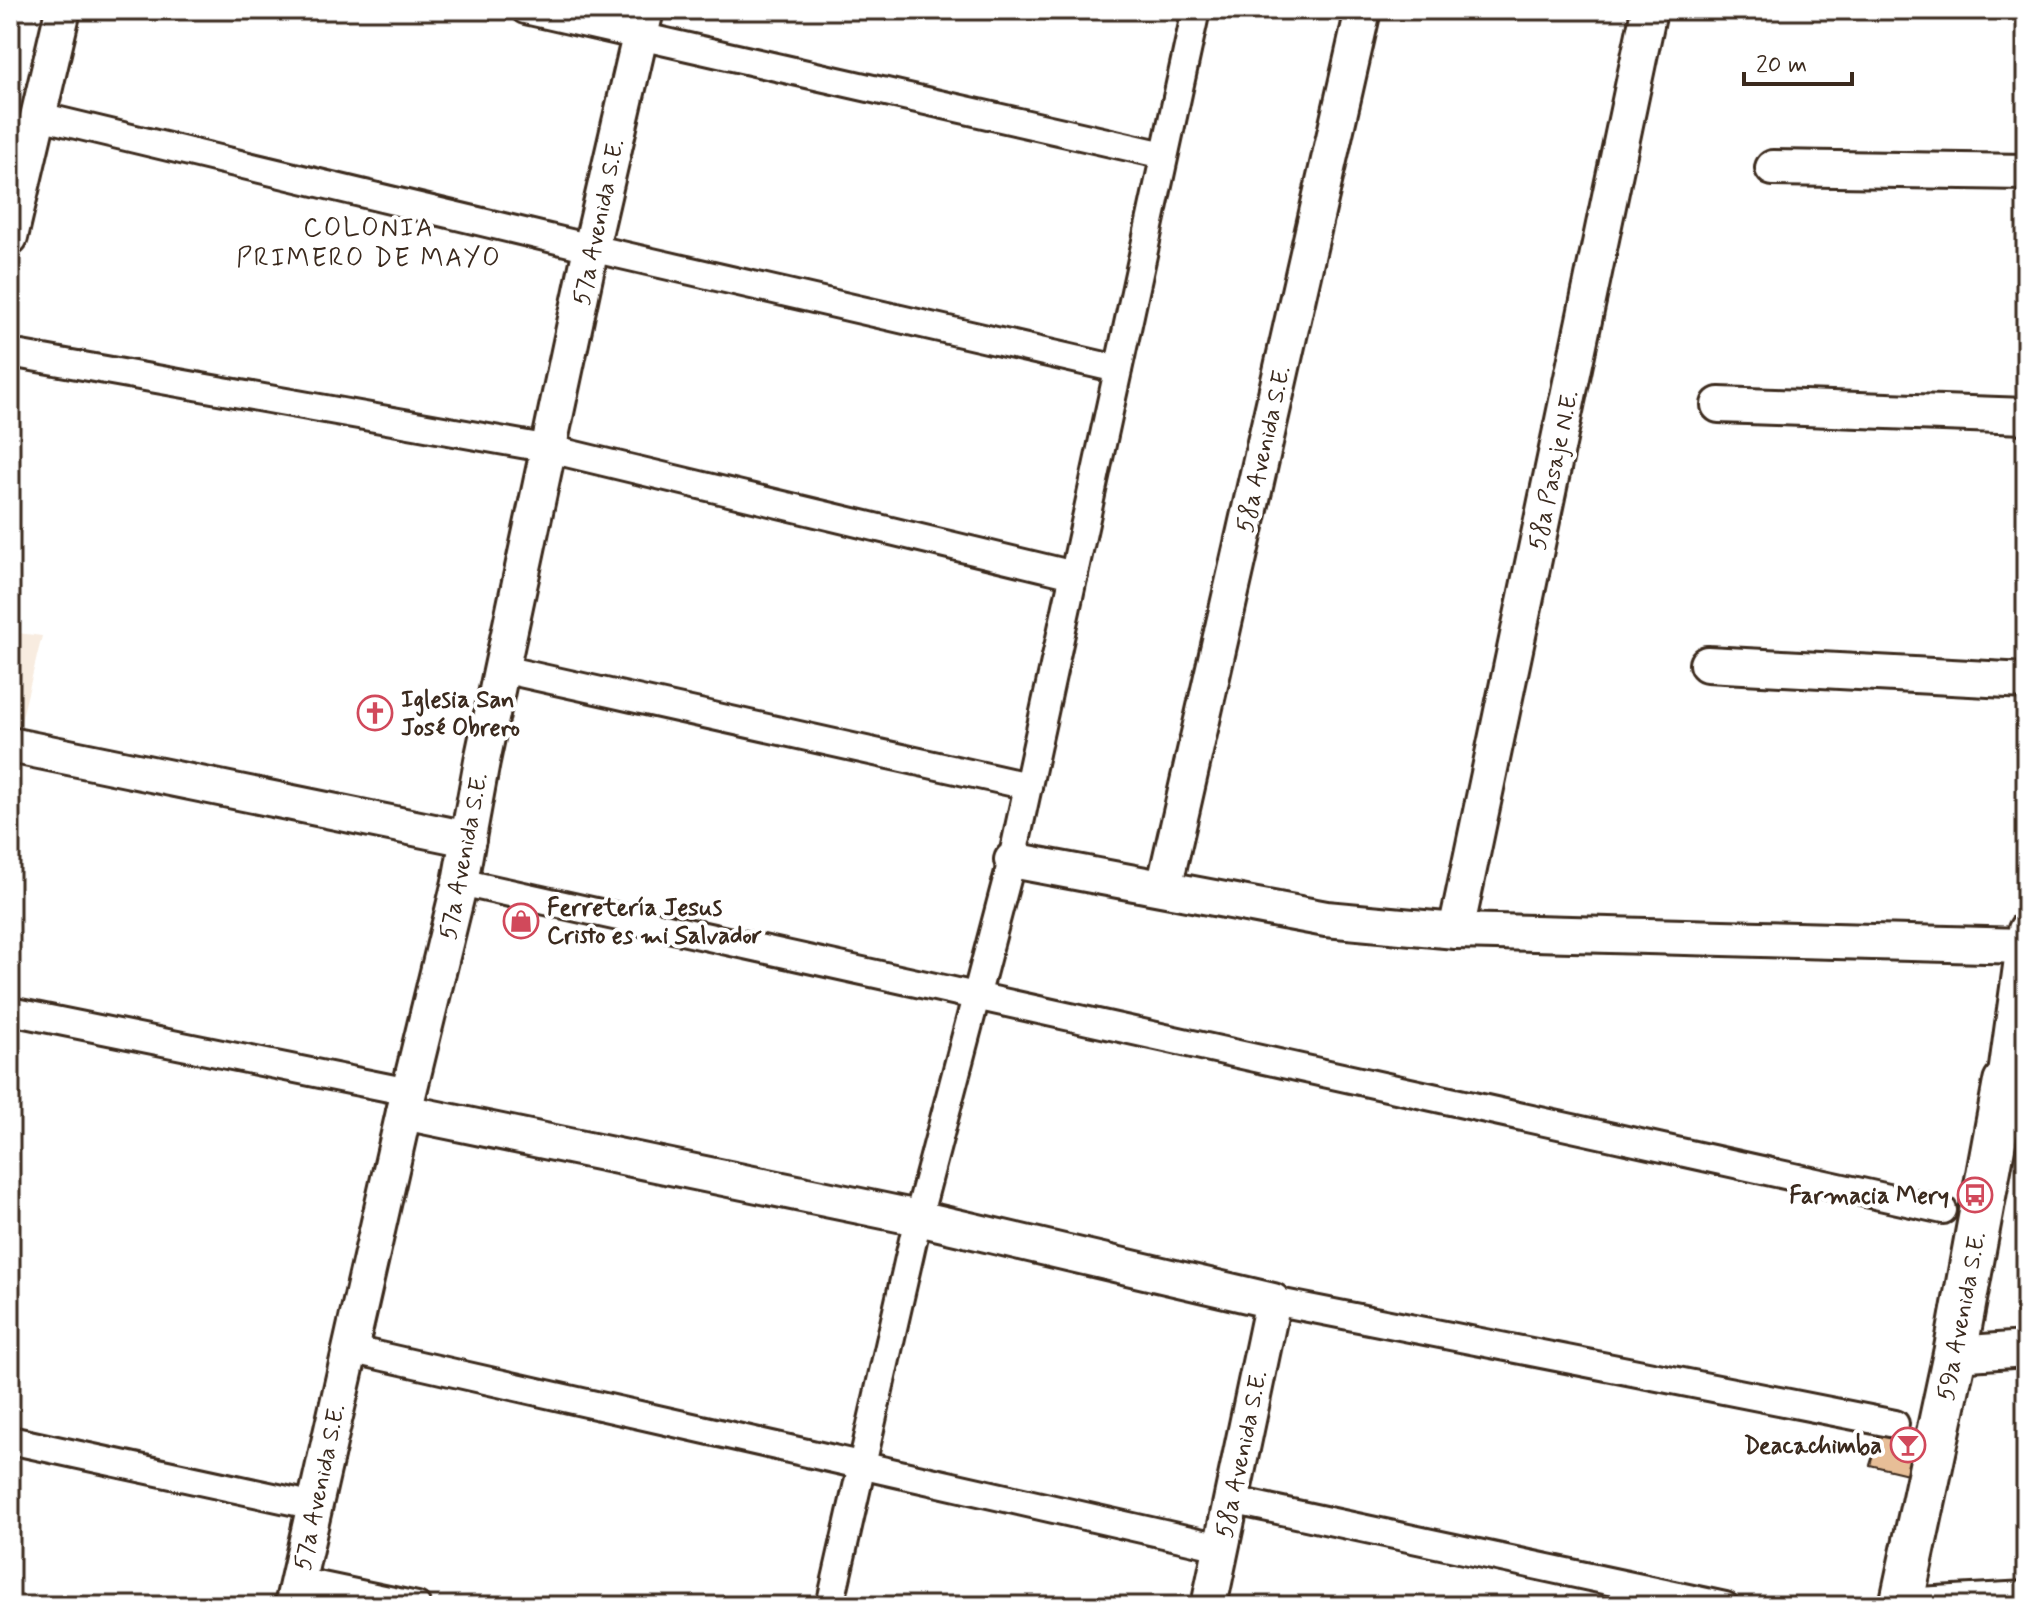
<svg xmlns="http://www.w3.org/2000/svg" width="2036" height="1616" viewBox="0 0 2036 1616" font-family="Mynerve,sans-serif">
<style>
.built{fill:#f8ece0}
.building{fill:#e7be97;stroke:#3b2a1e;stroke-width:2}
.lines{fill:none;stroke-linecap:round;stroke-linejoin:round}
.pedestrian-casing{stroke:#3b2a1e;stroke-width:32}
.minor-casing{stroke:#3b2a1e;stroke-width:40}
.tertiary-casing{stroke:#3b2a1e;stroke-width:48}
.pedestrian{stroke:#fff;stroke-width:26}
.minor{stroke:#fff;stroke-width:34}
.tertiary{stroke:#fff;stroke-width:42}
.labels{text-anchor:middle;stroke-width:8;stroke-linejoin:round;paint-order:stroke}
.street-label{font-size:24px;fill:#3b2a1e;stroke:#fff}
.poi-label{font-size:24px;font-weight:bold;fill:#3b2a1e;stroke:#fff;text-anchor:start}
.neighbourhood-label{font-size:26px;letter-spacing:2px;fill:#3b2a1e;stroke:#fff}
</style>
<rect width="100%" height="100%" fill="#fff"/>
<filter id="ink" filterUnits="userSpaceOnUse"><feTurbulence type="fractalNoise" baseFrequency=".0125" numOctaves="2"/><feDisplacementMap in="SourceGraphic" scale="16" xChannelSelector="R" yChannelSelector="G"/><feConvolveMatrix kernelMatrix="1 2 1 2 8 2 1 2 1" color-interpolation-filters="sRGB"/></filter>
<g filter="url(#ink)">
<polygon class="built" points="10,632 42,636 12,758 10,758"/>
<polygon class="building" points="1881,1430 1922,1439 1912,1475 1870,1465"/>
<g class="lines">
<g class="pedestrian-casing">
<g id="pedestrian">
<polyline points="525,10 1164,155"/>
<polyline points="39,116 591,248 1118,369"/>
<polyline points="10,353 550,449 1074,575"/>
<polyline points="502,669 1028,786"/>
<polyline points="460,882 1943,1210"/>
<polyline points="10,1011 409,1092"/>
<polyline points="1273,1301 1895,1424"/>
<polyline points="349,1349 1221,1547"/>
<polyline points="10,1440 315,1506"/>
<polyline points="1231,1500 1725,1606"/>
<polyline points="298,1581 417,1606"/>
<polyline points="830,1606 918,1218 1012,860 1196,10"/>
</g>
</g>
<g class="minor-casing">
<g id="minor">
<polyline points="1773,168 2026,172"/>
<polyline points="10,237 63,10"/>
<polyline points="1719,405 2026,416"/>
<polyline points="1707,664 2026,681"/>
<polyline points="10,745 468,839"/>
<polyline points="1012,860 1326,919 1456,931 2024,946"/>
<polyline points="1164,888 1363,10"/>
<polyline points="1456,931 1649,10"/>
<polyline points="2005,1082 2026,930"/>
<polyline points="404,1112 918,1218 1273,1301 1209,1606"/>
<polyline points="1955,1354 2026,1349"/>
<polyline points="292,1606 404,1112 460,882 482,761 591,248 646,10"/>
<polyline points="1901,1606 2026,1599"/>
</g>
</g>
<g class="tertiary-casing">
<polyline id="tertiary" points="1901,1606 1955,1354 2005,1082 2026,1080"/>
</g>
<use href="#pedestrian" class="pedestrian"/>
<use href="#minor" class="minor"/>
<use href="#tertiary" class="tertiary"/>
</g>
</g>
<defs>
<g id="church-ring" transform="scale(1.8)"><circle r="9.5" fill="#fff" stroke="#d1495b" stroke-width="1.5"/><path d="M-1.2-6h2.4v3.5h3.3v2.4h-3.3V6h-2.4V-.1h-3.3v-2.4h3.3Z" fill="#d1495b"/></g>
<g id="shop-ring" transform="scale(1.8)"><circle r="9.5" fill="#fff" stroke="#d1495b" stroke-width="1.5"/><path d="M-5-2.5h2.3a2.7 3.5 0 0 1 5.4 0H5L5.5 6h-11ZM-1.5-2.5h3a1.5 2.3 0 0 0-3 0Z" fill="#d1495b"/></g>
<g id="bus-ring" transform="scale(1.8)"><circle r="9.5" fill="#fff" stroke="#d1495b" stroke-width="1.5"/><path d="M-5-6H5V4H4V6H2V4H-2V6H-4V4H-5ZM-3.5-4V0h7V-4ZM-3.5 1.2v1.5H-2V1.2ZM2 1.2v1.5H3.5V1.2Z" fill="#d1495b"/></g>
<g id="bar-ring" transform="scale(1.8)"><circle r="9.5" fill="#fff" stroke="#d1495b" stroke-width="1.5"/><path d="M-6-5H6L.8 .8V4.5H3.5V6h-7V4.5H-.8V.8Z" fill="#d1495b"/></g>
</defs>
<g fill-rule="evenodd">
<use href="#church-ring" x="375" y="713"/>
<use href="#shop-ring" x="521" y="921"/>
<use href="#bus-ring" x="1975" y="1195"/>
<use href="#bar-ring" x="1908" y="1445"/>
</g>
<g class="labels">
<g class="street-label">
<text transform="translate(598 222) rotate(-78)" y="8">57a Avenida S.E.</text>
<text transform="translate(1263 449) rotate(-77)" y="8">58a Avenida S.E.</text>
<text transform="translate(1553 470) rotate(-78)" y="8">58a Pasaje N.E.</text>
<text transform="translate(463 856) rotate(-79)" y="8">57a Avenida S.E.</text>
<text transform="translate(1961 1316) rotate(-79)" y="8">59a Avenida S.E.</text>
<text transform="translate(1241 1454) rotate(-78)" y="8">58a Avenida S.E.</text>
<text transform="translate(319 1487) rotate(-78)" y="8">57a Avenida S.E.</text>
</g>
<g class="poi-label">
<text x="401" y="707">Iglesia San<tspan x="401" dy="28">José Obrero</tspan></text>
<text x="547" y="915">Ferretería Jesus<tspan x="547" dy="28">Cristo es mi Salvador</tspan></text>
<text x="1949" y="1203" text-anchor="end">Farmacia Mery</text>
<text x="1882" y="1453" text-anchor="end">Deacachimba</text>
</g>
<g class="neighbourhood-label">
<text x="369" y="236">COLONIA<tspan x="369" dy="30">PRIMERO DE MAYO</tspan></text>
</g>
</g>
<rect width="2036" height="1616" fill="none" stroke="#fff" stroke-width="40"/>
<rect x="20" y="20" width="1996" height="1576" fill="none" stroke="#3b2a1e" stroke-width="3" filter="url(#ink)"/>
<path d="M1744 72v12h108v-12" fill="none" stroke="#3b2a1e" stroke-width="4"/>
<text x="1756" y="72" font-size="24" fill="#3b2a1e" stroke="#ffffff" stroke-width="6" paint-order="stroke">20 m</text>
</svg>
